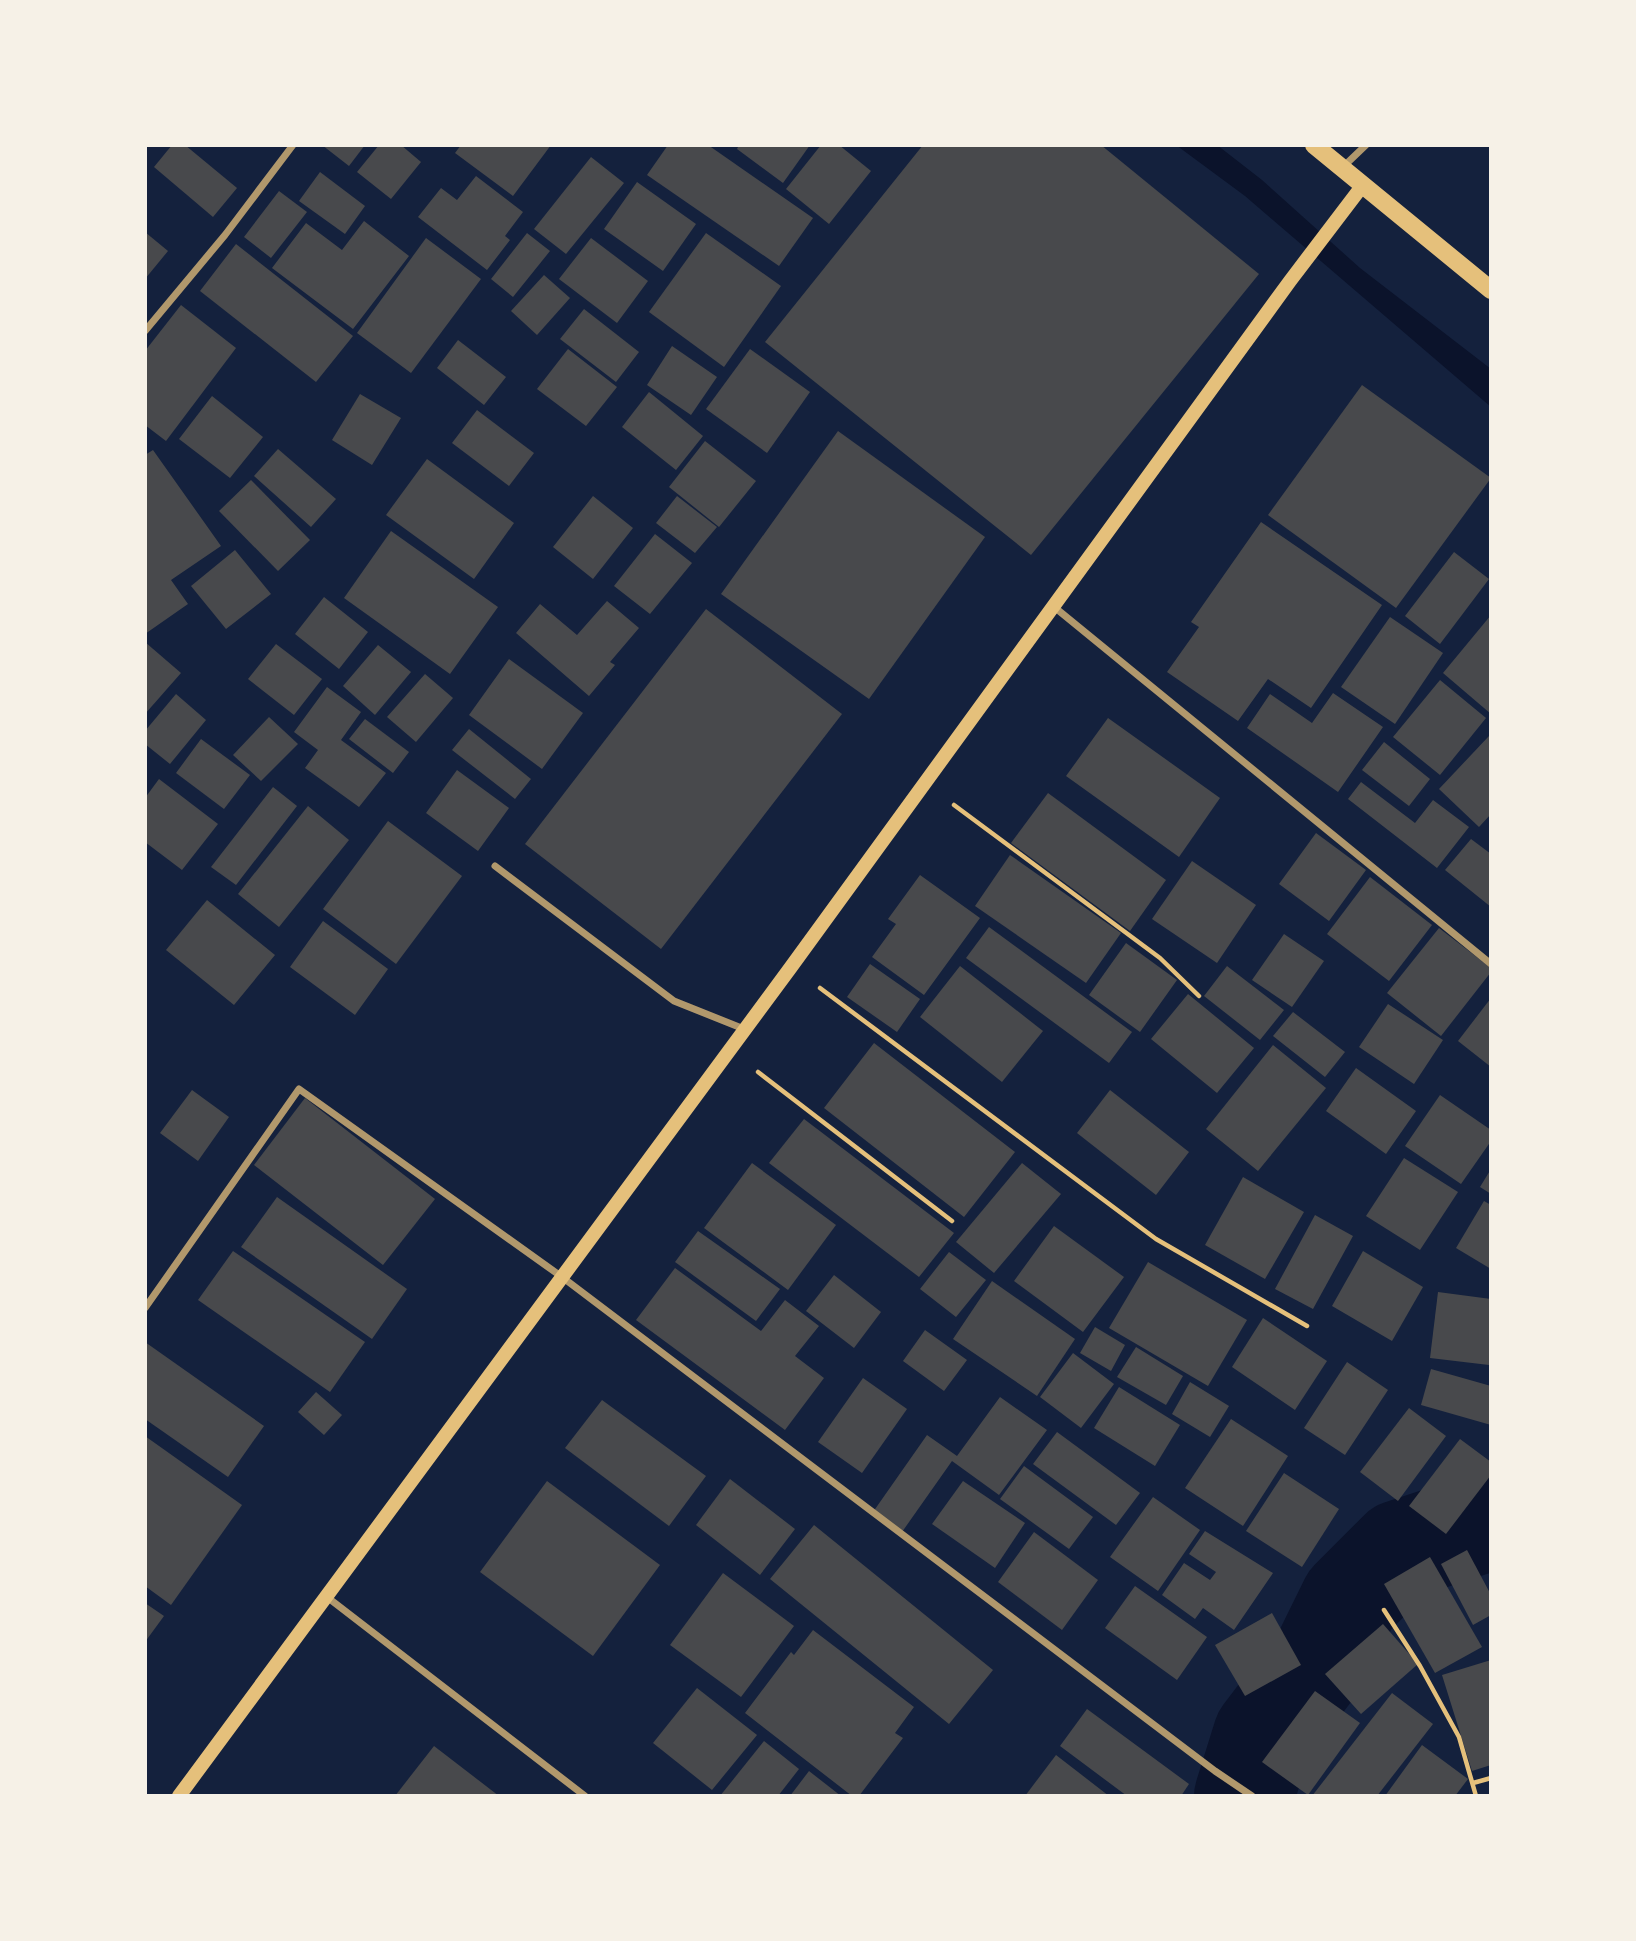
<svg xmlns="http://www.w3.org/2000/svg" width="1636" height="1941" viewBox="0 0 1636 1941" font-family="'Nunito Sans',sans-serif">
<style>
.water{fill:#0b132b}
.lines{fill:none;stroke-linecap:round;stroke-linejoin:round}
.river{stroke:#0b132b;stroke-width:100}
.building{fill:#48494c}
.path{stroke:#e5c07b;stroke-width:4.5}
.minor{stroke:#b1986c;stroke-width:7}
.secondary{stroke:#e5c07b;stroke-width:14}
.primary{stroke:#e5c07b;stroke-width:18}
</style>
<rect width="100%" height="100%" fill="#14213d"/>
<polygon class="water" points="1176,145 1217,145 1262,180 1360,268 1491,369 1491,407 1245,196"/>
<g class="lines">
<polyline class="river" points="1244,1796 1263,1735 1321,1659 1350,1600 1400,1550 1491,1520"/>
</g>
<g class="building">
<polygon points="172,145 185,145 237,188 213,217 154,167"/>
<polygon points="322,145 365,145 349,166"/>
<polygon points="379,145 401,145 421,162 391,199 357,172"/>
<polygon points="461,145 551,145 513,196 455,153"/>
<polygon points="668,145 708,145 813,218 779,266 647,175"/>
<polygon points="739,145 810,145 783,183 737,149"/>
<polygon points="821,145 839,145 871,171 829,224 786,189"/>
<polygon points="923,145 1101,145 1259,274 1031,555 765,342"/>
<polygon points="591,157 624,183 566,254 534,229"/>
<polygon points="320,172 365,206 345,234 299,201"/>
<polygon points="476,176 523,212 505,236 510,240 487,270 418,217 441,188 457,200"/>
<polygon points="637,182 696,224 663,271 604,229"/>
<polygon points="279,191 307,212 271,258 244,237"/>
<polygon points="364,221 409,256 353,329 272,268 306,223 342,250"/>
<polygon points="145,232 168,251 145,279"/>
<polygon points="527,233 550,251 513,297 491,279"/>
<polygon points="706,233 781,286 724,367 649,312"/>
<polygon points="426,238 481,279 411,373 357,333"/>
<polygon points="591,238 648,281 617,323 559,279"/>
<polygon points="236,244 353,336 316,382 200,291"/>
<polygon points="544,275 570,298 537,335 511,311"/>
<polygon points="181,305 236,348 166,441 145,425 145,351"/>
<polygon points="584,309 639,352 616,382 560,339"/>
<polygon points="458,340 506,377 484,405 437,368"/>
<polygon points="672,346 717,377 691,415 647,385"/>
<polygon points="568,349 617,387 586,426 537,389"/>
<polygon points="750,349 810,392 767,453 706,409"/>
<polygon points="1362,385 1491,478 1396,608 1268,515"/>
<polygon points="649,392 703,436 676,470 622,427"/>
<polygon points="360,394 401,418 372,465 332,440"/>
<polygon points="212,396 263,437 230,478 179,439"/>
<polygon points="477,410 534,453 509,486 452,443"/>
<polygon points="838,431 985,537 869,699 721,594"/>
<polygon points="705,441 756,481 719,527 669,487"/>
<polygon points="278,449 336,499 311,527 254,476"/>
<polygon points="153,450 221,546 171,580 188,604 145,634 145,455"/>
<polygon points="427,459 514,523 474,579 386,515"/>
<polygon points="251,480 310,540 278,571 219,511"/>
<polygon points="593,496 633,528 593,579 553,547"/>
<polygon points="677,496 717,527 695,553 656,523"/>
<polygon points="1261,522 1382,605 1311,708 1268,679 1238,721 1167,672 1199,627 1191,622"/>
<polygon points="391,531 498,607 450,674 344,598"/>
<polygon points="655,534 692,563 650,614 614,586"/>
<polygon points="235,550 271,594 226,629 191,586"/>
<polygon points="1454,552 1489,579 1440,644 1405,616"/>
<polygon points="324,597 368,632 339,669 295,634"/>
<polygon points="607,601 639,628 610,662 615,665 589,696 516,633 540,604 577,635"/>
<polygon points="706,609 842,714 661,949 525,844"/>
<polygon points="1491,615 1491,714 1443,673"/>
<polygon points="1390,617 1443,653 1395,724 1341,687"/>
<polygon points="145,642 181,673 145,714"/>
<polygon points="276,644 322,679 294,715 248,679"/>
<polygon points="378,645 411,672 375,715 343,686"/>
<polygon points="509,659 583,713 542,769 469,715"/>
<polygon points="425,674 453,698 416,742 387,717"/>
<polygon points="1440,680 1486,718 1440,775 1393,737"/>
<polygon points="327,687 361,712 341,740 386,773 359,807 305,768 318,750 294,732"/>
<polygon points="1333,693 1383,727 1338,792 1247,728 1270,694 1312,723"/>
<polygon points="176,694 206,720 170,764 145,744 145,731"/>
<polygon points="269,717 298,744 261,781 233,755"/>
<polygon points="1108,718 1220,798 1179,857 1066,776"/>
<polygon points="365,719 409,752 393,773 349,739"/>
<polygon points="469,729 531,779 515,799 452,750"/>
<polygon points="1489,736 1491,814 1479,827 1439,789"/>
<polygon points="201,739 250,775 224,809 176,773"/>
<polygon points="1384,742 1430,779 1409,806 1362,770"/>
<polygon points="457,770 509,808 478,851 426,813"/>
<polygon points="159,779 218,824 182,870 145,842 145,798"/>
<polygon points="1361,782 1415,823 1433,800 1469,827 1437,868 1348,799"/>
<polygon points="273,787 297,806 236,885 211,867"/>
<polygon points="1048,793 1166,880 1130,931 1011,843"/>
<polygon points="308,806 349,840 279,927 238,894"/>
<polygon points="388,821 462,876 396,964 323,909"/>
<polygon points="1316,833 1366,870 1329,921 1279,884"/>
<polygon points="1471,839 1491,854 1491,907 1445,870"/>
<polygon points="1010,855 1121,933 1086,983 975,906"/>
<polygon points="1192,861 1256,905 1217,963 1152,919"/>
<polygon points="920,875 980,918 924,995 872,957 896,924 888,919"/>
<polygon points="1370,877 1432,925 1389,981 1327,934"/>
<polygon points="207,900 275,955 234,1005 166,950"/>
<polygon points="323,921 388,969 355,1015 290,967"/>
<polygon points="989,927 1132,1032 1109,1063 966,958"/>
<polygon points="1439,928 1491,968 1491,972 1441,1036 1387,993"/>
<polygon points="1284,934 1324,961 1292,1007 1252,980"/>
<polygon points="1126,943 1177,980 1140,1032 1089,995"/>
<polygon points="870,964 920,999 897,1032 847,997"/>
<polygon points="960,966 1043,1031 1002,1082 920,1017"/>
<polygon points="1227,966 1284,1010 1260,1040 1204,996"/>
<polygon points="1188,994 1254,1048 1217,1093 1151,1039"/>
<polygon points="1491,998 1491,1067 1458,1041"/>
<polygon points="1388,1004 1443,1040 1414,1084 1359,1047"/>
<polygon points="1293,1012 1345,1052 1325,1077 1273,1036"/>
<polygon points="874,1043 1015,1152 964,1217 824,1108"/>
<polygon points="1273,1045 1326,1088 1258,1171 1206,1129"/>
<polygon points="1356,1068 1416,1111 1386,1154 1326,1111"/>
<polygon points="192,1090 229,1117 198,1161 160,1133"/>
<polygon points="1110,1090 1189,1152 1156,1195 1077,1133"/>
<polygon points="1440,1095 1491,1130 1491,1141 1461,1184 1405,1146"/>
<polygon points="305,1098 435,1199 383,1265 254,1165"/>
<polygon points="804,1119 954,1233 919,1277 769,1163"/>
<polygon points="1404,1158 1458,1192 1420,1250 1366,1216"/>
<polygon points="752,1163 836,1225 788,1290 704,1228"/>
<polygon points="1022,1163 1061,1194 994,1273 956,1242"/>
<polygon points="1491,1169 1491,1194 1480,1187"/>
<polygon points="1243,1177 1304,1212 1265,1279 1205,1245"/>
<polygon points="277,1197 407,1289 372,1339 241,1247"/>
<polygon points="1484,1201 1491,1205 1491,1269 1456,1248"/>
<polygon points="1315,1215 1353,1236 1313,1309 1275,1289"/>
<polygon points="1054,1226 1124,1277 1083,1332 1014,1281"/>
<polygon points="698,1231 780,1289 756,1321 675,1262"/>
<polygon points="233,1251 365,1342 330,1392 198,1300"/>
<polygon points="1363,1251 1423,1287 1392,1341 1332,1306"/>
<polygon points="949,1252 986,1280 956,1317 920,1289"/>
<polygon points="1148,1262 1247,1320 1208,1386 1109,1328"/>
<polygon points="675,1268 761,1331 785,1300 819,1326 795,1356 824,1378 785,1430 636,1320"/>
<polygon points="834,1275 881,1312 854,1348 806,1311"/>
<polygon points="992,1281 1075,1339 1037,1396 953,1339"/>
<polygon points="1438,1292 1491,1299 1489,1365 1430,1358"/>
<polygon points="1263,1318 1327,1361 1295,1410 1232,1367"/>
<polygon points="1095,1327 1125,1345 1111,1371 1080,1353"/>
<polygon points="925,1330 967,1360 944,1391 903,1361"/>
<polygon points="145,1342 264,1426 228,1477 145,1419"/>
<polygon points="1136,1347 1183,1376 1166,1405 1117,1377"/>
<polygon points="1073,1353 1114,1384 1081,1428 1040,1397"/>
<polygon points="1347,1362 1388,1390 1345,1455 1304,1428"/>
<polygon points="1431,1369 1491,1386 1491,1425 1421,1405"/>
<polygon points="863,1378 907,1409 862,1473 818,1442"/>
<polygon points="1190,1382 1229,1406 1210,1437 1172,1414"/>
<polygon points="1119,1387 1180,1425 1155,1466 1094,1428"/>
<polygon points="316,1392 342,1415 324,1435 298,1412"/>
<polygon points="1000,1397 1047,1430 999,1495 952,1461 902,1532 873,1512 927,1435 957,1456"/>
<polygon points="602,1400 706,1476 669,1526 565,1448"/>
<polygon points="1409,1408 1446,1436 1398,1501 1360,1472"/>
<polygon points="1231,1419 1288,1456 1243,1526 1185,1488"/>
<polygon points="1057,1432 1140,1493 1116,1525 1033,1464"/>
<polygon points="145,1436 242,1505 171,1605 145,1586"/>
<polygon points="1460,1439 1491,1462 1491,1475 1446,1534 1409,1506"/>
<polygon points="1024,1466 1093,1517 1069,1549 1000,1499"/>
<polygon points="1284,1473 1339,1509 1302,1567 1246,1531"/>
<polygon points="730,1479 795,1529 760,1575 696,1525"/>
<polygon points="547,1481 660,1565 593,1656 480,1572"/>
<polygon points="963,1481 1025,1523 995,1568 932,1524"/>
<polygon points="1153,1497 1200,1530 1158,1591 1110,1557"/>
<polygon points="814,1525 993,1670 949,1724 770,1579"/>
<polygon points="1205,1531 1273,1573 1234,1630 1203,1608 1195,1619 1162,1595 1184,1563 1210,1580 1216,1572 1189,1554"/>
<polygon points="1034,1532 1098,1580 1062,1630 998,1582"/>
<polygon points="1467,1550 1491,1595 1491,1615 1473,1625 1441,1564"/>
<polygon points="1430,1557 1482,1647 1435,1673 1384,1584"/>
<polygon points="723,1573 794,1626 741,1697 670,1645"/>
<polygon points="1135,1586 1207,1637 1177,1680 1105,1628"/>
<polygon points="145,1603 164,1616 145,1642"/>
<polygon points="1272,1613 1301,1665 1245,1696 1215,1645"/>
<polygon points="1383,1624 1418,1664 1361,1714 1325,1674"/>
<polygon points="813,1630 914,1707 895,1733 903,1738 859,1796 852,1796 745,1713 791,1652 794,1655"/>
<polygon points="1491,1660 1491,1765 1472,1771 1442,1675"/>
<polygon points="697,1688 757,1735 712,1790 653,1743"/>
<polygon points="1315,1691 1360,1723 1308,1795 1262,1762"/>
<polygon points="1392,1693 1433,1724 1377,1796 1312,1796"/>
<polygon points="1087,1709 1189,1784 1181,1796 1127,1796 1060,1746"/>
<polygon points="764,1741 799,1769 778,1796 720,1796"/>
<polygon points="1422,1745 1468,1779 1455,1796 1385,1796"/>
<polygon points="434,1746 499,1796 395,1796"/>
<polygon points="1056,1755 1109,1796 1025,1796"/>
<polygon points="809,1771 841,1796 790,1796"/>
</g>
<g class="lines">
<g class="path">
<polyline points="954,805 1160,958 1199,996"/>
<polyline points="820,988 1156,1239 1307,1326"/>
<polyline points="758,1072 952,1221"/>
<polyline points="1384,1610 1420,1666 1459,1737 1476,1796"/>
<polyline points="1473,1783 1491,1778"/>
</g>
<g class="minor">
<polyline points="1344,166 1366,145"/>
<polyline points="145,331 225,235 293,145"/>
<polyline points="1053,606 1491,964"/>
<polyline points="495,866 674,1001 744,1029"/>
<polyline points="145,1308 299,1089 562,1277 1215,1771 1252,1796"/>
<polyline points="327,1597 585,1796"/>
</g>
<polyline class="secondary" points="179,1796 791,967 1290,281 1363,185"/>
<polyline class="primary" points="1314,145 1491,290"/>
</g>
<rect width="1636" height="1941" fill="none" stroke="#f6f1e7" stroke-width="294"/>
</svg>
